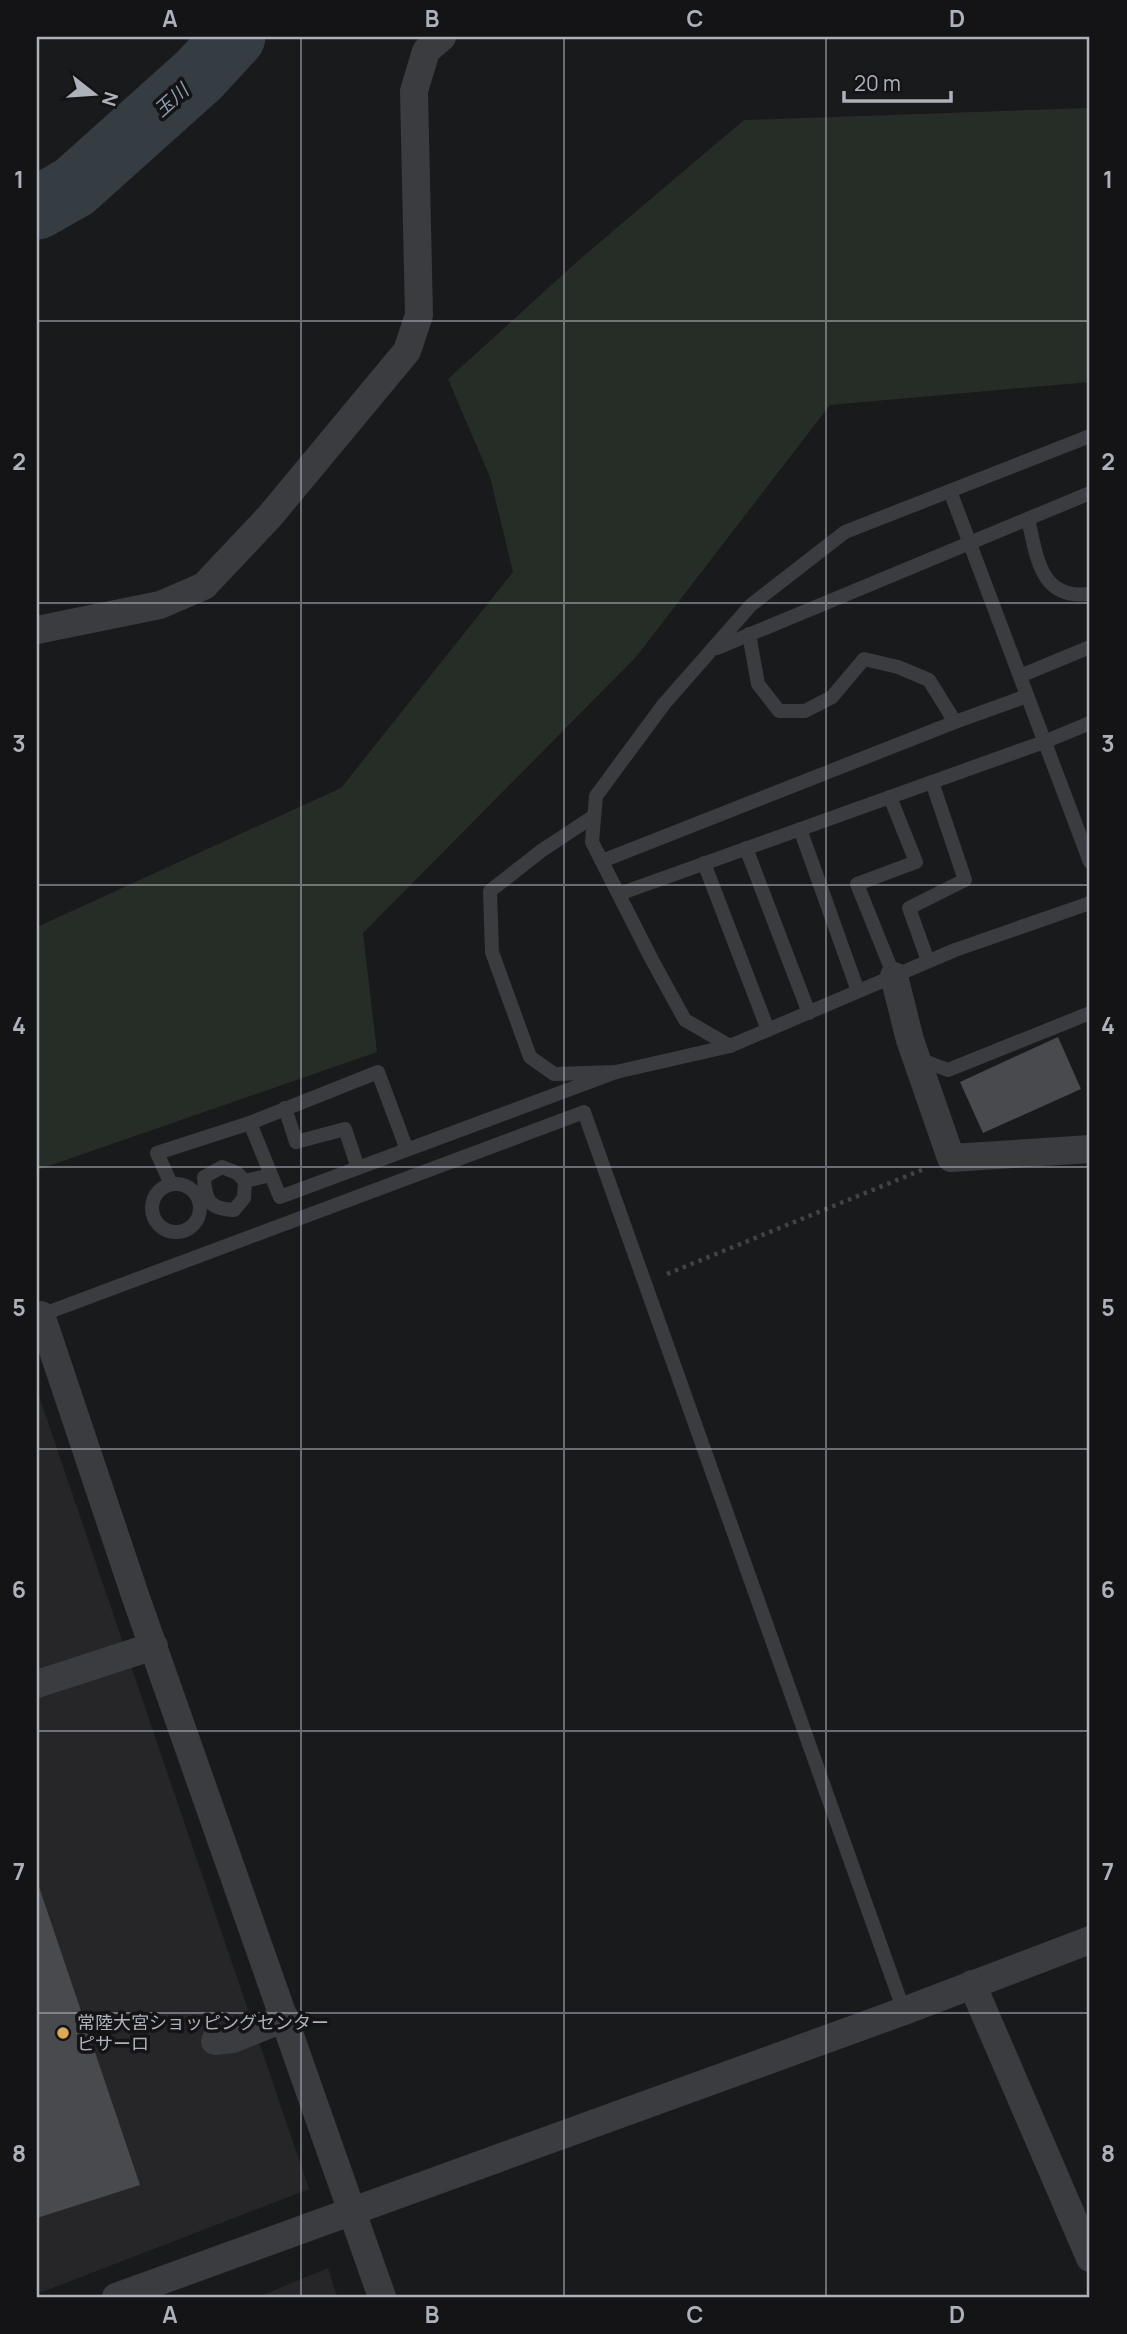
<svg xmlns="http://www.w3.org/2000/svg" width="1127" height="2334" viewBox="0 0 1127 2334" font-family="Manrope,'Noto Sans JP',sans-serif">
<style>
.built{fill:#262628}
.green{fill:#262d27}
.water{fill:#353d43}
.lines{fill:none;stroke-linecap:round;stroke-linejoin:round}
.river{stroke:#353d43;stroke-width:63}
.building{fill:#494a4d}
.path{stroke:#414347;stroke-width:4.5;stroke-dasharray:3.5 5;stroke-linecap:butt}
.lane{stroke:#3b3c40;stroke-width:14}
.street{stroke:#3b3c40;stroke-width:28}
.grid{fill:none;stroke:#adb1b9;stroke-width:2;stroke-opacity:0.55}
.poi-dot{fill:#dfa94e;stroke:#141416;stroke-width:2.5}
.labels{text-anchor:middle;stroke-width:7;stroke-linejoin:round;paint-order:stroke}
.poi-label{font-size:18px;fill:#adb1b9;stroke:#141416;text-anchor:start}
.water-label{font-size:19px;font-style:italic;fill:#899fb0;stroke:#141416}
.neatline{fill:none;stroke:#adb1b9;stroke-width:2.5}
.grid-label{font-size:23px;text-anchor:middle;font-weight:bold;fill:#adb1b9}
</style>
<rect width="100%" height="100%" fill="#191a1b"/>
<g class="built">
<polygon points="37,1390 309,2189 37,2294"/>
<polygon points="328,2268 337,2297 258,2297"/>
</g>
<polygon class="green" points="1090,108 1090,382 830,405 636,657 363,933 377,1052 37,1170 37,927 341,788 513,572 490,477 448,379 580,259 744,120"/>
<polygon class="water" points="221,37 247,37 206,81 193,68"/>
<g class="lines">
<polyline class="river" points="37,208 74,187 199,75 234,37"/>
</g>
<g class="building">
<polygon points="1058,1037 1081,1089 983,1133 960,1082"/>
<polygon points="37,1881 140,2185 37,2218"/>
</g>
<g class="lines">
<polyline class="path" points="667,1274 924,1169"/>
<g class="lane">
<polyline points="1090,436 845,532 751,605 664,704 596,796 592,842 652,960 685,1020 730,1046 955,950 1090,903"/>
<polyline points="950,491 1090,862"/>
<path d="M1028,519C1037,556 1039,600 1090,594"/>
<polyline points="749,634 758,684 779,711 805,711 832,697 864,659 898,667 929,680 955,722"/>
<polyline points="717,648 1090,493"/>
<polyline points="1020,676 1090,647"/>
<polyline points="890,797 916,862 857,884 894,976"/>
<polyline points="594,816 541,851 490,891 492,952 530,1057 554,1074 616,1072 730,1046"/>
<polyline points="800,829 858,991"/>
<polyline points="746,848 809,1013"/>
<polyline points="602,861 955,722 1027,696"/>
<polyline points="704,863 768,1030"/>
<polyline points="619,894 1044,742 1090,723"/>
<polyline points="928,961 909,908 965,880 932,782"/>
<polyline points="916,1058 948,1070 1090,1013"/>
<polyline points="285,1108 296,1142 345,1129 358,1168"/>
<polyline points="407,1150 378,1072 250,1123 280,1197 616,1072"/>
<path d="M245,1181L237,1173L222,1167L204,1177C205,1201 210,1209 234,1210L244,1198L245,1181L271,1175"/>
<circle cx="176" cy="1208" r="24"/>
<polyline points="171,1184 157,1153 250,1123"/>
<polyline points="41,1315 584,1112 904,2011"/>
</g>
<g class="street">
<polyline points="37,630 160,605 204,586 270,516 407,351 419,315 414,91 426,51 442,37"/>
<polyline points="894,976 910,1040 951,1158 1090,1149"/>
<polyline points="41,1315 135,1595 382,2297"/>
<polyline points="37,1684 154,1646"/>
<polyline points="972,1984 1090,2258"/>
<polyline points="215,2041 233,2039 285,2018"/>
<polyline points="116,2297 904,2011 1090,1940"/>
</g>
</g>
<path class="grid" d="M301,37V2297M564,37V2297M826,37V2297M37,321H1090M37,603H1090M37,885H1090M37,1167H1090M37,1449H1090M37,1731H1090M37,2013H1090"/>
<circle class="poi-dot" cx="63" cy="2033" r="7"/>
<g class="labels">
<g class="poi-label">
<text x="77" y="2029">常陸大宮ショッピングセンター<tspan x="77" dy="21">ピサーロ</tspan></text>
</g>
<g class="water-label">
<text transform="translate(171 100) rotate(-42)" y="7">玉川</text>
</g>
</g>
<rect width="1127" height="2334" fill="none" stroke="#141416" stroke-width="77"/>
<g transform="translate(94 94) rotate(107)" stroke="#141416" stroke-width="5" paint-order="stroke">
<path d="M0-5L12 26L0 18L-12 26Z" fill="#adb1b9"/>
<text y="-10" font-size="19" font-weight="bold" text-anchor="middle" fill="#adb1b9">N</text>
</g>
<path d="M844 91v10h107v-10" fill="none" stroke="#adb1b9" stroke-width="3.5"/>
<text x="854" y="91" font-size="21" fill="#adb1b9" stroke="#141416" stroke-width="5" paint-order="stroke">20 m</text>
<rect x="38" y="38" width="1050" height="2258" class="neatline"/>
<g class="grid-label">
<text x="170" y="27">A</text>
<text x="432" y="27">B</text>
<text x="695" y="27">C</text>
<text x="957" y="27">D</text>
<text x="19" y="188">1</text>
<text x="1108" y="188">1</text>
<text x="19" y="470">2</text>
<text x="1108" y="470">2</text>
<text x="19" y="752">3</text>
<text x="1108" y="752">3</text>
<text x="19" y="1034">4</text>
<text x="1108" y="1034">4</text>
<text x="19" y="1316">5</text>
<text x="1108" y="1316">5</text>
<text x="19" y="1598">6</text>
<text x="1108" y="1598">6</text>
<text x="19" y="1880">7</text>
<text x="1108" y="1880">7</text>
<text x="19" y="2162">8</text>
<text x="1108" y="2162">8</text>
<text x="170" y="2323">A</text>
<text x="432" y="2323">B</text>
<text x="695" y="2323">C</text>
<text x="957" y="2323">D</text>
</g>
</svg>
